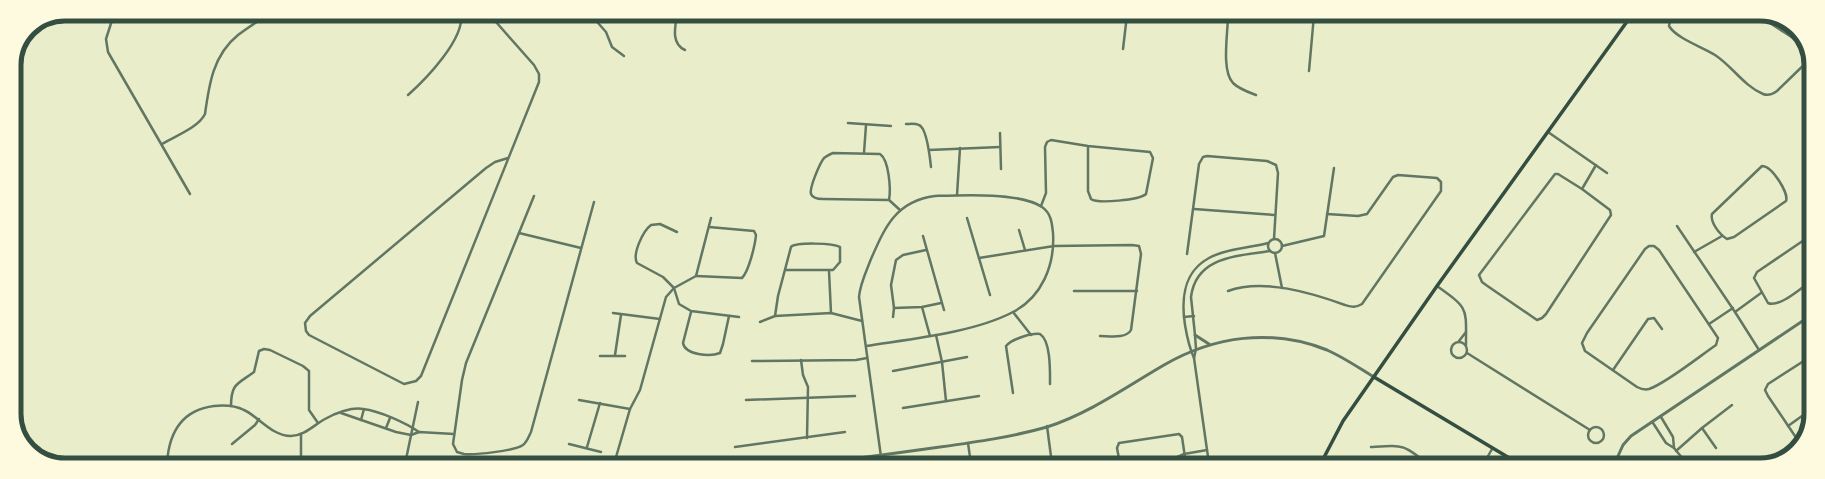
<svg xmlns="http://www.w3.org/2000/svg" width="1825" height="479" viewBox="0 0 1825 479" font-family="'Fira Sans',sans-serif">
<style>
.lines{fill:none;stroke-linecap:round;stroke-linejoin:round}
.minor{stroke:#617663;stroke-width:2.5}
.tertiary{stroke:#617663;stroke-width:3}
.secondary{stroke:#344e41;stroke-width:3.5}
.rim{fill:none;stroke:#344e41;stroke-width:5}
</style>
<rect width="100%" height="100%" fill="#e9edc9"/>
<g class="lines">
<g class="minor">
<polyline points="114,14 106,39 108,52 190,194"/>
<polyline points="489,14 534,65 539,74 539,82 421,376 416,381 404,384 309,335 306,331 305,323 310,316 486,168 495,162 508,158"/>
<polyline points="591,15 606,32 612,47 624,56"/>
<path d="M677,15C675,27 671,44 685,50"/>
<path d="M1228,15C1228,33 1221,70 1233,83C1239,89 1248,92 1256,95"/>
<path d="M1671,16L1669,26C1676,38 1702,47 1715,55C1732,66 1744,86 1763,94C1768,96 1773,94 1777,91L1810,59"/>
<polyline points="1759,16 1804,45"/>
<polyline points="1782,31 1787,24"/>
<polyline points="1123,49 1127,15"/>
<polyline points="1309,71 1314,15"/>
<path d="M408,95C425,80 465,39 461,14"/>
<polyline points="848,123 891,126"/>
<path d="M906,124C910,124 915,123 919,125C927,128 930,158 931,167"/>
<polyline points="1808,131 1811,129"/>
<polyline points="1548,132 1607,173"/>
<polyline points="1000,133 1001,169"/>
<path d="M162,144C175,136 198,128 205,114C209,85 213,55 238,35C247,28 258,21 269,14"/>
<polyline points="929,150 1000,147"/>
<polyline points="864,153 866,125"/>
<path d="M1762,166C1772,166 1789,193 1786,201L1734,237L1727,239C1719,234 1710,222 1712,214Z"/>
<polygon points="1555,174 1558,174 1582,189 1610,210 1611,215 1546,314 1542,318 1537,320 1486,285 1482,282 1479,275"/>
<polyline points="1582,189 1596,165"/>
<polyline points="957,195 960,148"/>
<path d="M534,196L466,363L462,380L453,444L457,452L464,454C475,455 514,451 523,445C527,442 529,436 531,432L594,202"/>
<path d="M889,200L823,199C819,199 813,199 811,194C809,188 820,163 824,158C827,156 830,154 833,153L880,154C889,160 891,189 889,200L900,210"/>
<path d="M1041,206L1046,193L1045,147L1047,142L1051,140L1088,146L1150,152L1153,158L1146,194C1139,200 1098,204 1091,199L1088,191V146"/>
<polyline points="1194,209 1274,215"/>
<polyline points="967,218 990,295"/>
<polyline points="1677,226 1735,312 1759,350"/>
<polyline points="1019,230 1025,250"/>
<path d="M677,232L660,224L651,225C643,231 632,254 637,263L663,277L674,288L679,304L691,311L739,317"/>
<polyline points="519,233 581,248"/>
<polyline points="923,236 944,310"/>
<circle cx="1275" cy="246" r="7"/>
<polyline points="1282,246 1324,236 1334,168"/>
<path d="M1649,246H1654L1659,250L1718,338L1716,345C1700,356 1665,384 1649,389C1645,390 1641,389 1637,387L1585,351L1582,343L1587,333L1645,249Z"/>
<polyline points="1694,252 1722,236"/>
<polyline points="1275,253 1282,288"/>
<polyline points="1187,254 1199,164 1203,157 1207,156 1267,161 1276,165 1278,173 1274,239"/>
<path d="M979,258L1054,246L1132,245L1139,246L1141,254L1131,330C1126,339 1109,336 1100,336"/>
<polyline points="829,271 831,313"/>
<path d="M696,276L742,278C749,271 755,245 756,235L754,231L709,227"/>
<path d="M1810,282C1801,288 1779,308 1768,303L1754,278L1757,272L1810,236"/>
<path d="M1437,286C1469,309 1466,307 1466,345"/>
<polyline points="1074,291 1137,291"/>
<path d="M1228,291C1263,278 1312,293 1345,305C1352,307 1355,308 1362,304L1441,191V182L1437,178L1398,175L1393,177L1367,214L1358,216L1327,214"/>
<polyline points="922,307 930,336"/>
<polyline points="894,308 922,307 941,303"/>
<path d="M691,312L683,343C685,355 710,357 720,353L723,344L729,316"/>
<polyline points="1013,312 1031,335"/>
<polyline points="1735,312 1761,293"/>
<polyline points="613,313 660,319"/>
<path d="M775,316L778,296L791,247C796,242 833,243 840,247V262L833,270H785"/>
<polyline points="893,317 894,308 891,285 896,260 903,255 926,250"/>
<polyline points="1184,317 1194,316"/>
<polyline points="1806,319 1810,325"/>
<polyline points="760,322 775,316 831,313 862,321"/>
<polyline points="1709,324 1733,308"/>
<polyline points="936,335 942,362 946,401"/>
<polyline points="1459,341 1466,332"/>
<circle cx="1459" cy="350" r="8"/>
<path d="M866,346C910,339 973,333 1013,312C1042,297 1055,265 1053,233C1052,223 1051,213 1042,207C1020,192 961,195 935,196C896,201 885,227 871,259C866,272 860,284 859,297L882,464"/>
<polyline points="1467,353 1590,430"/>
<polyline points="615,355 621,315"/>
<polyline points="600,356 625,356"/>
<path d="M1194,358C1189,347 1187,337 1185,325C1181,299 1183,272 1209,258C1224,249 1250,248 1268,243"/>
<polyline points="801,360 803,375 808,387 807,438"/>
<polyline points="752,361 856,360 867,358"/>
<polyline points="1613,370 1648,319 1654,318 1662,329"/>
<polyline points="893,371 967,357"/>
<path d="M1013,393L1006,346C1012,339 1031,333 1040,334C1051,341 1050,372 1050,384"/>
<polyline points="579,400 630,409"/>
<polyline points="746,400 855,396"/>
<path d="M231,406C231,383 238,384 254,372L259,351L264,349L270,350L303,366L309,371V410L318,423"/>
<polyline points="903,408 979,396"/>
<polyline points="341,413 396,432 411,435 419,432 454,434"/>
<polyline points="1661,417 1673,437 1674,448"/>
<polyline points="361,420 364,409"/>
<polyline points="1653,423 1666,443 1674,448 1688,465"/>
<polyline points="1047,426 1052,464"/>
<polyline points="1788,426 1809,411"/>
<circle cx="1596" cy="435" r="8"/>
<polyline points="386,428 390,418"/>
<polyline points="1702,428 1732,405"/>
<polyline points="1799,442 1768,396 1765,390 1768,384 1810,357"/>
<polyline points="968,443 971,464"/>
<polyline points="232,444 255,425 259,419"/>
<polyline points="569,444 601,452"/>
<polyline points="587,447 600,403"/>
<polyline points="735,447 845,432"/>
<path d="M1371,447C1404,445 1403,444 1429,465"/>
<polyline points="1676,451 1702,428 1716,448"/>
<polyline points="1173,459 1184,454 1207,450"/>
<path d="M167,463C169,433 182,410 214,406C224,405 234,405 244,410C259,417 272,436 291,436C304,436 314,425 325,419C335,413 352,407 363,409C380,411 406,423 419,432"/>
<polyline points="1629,463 1634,465"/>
<polyline points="301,464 301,434"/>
<polyline points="405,464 418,402"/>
<polyline points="614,464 630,409 640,390 666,297 674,288 696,276 711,218"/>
<polyline points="1120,464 1117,448 1119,443 1179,434 1182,437 1186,464"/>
<polyline points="1132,464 1172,459 1185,461 1208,458"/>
<path d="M1209,464L1194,358L1196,349L1195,335L1191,297C1196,256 1238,256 1270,251"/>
<polyline points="1483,465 1492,449"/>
</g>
<g class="tertiary">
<polyline points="1195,335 1209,344"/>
<path d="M811,464C854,459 897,453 940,447C976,442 1012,437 1047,427C1090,413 1126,387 1164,365C1214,336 1272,328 1327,350C1343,357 1359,368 1374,377"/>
<polyline points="1614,465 1623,445 1631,436 1810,316"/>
</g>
<g class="secondary">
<polyline points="1374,377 1521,465"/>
<polyline points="1320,465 1343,421 1437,286 1631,16"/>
</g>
</g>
<path d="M0 0H1825V479H0ZM65 21H1760A44 44 0 0 1 1804 65V414A44 44 0 0 1 1760 458H65A44 44 0 0 1 21 414V65A44 44 0 0 1 65 21Z" fill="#fefae0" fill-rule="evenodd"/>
<path class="rim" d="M65 21H1760A44 44 0 0 1 1804 65V414A44 44 0 0 1 1760 458H65A44 44 0 0 1 21 414V65A44 44 0 0 1 65 21Z"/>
</svg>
